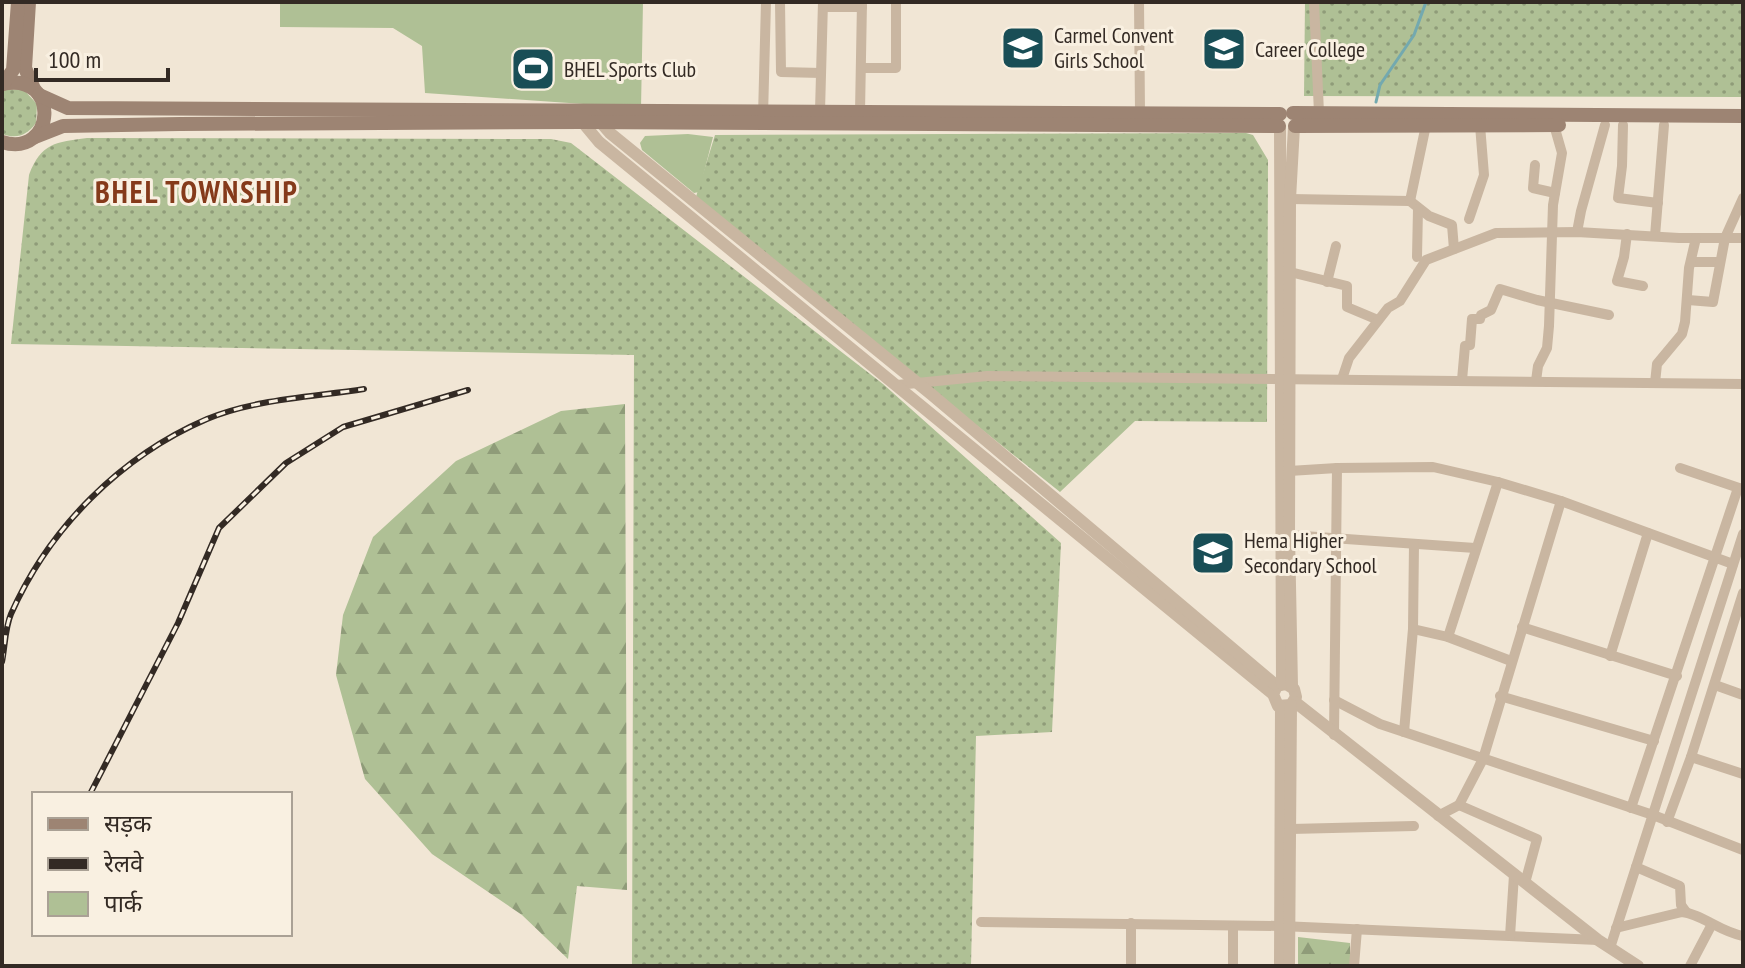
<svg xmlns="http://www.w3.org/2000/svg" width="1745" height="968" viewBox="0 0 1745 968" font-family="'PT Sans Narrow','Noto Sans Devanagari',sans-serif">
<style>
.grass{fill:url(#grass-dots)}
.forest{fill:url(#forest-firs)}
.green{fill:#afc095}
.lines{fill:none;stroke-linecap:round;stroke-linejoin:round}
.stream{stroke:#73a9af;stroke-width:3}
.minor{stroke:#c9b6a1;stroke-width:10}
.tertiary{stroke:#c9b6a1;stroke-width:12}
.secondary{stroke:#9d8473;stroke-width:14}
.rail-casing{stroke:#332a24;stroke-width:6}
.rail{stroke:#f9f0e1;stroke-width:3;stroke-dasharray:9;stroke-linecap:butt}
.labels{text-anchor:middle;stroke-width:6;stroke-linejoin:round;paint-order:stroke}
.poi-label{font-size:22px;fill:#332a24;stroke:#f9f0e1;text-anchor:start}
.district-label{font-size:30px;font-weight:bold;letter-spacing:2px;fill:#853a1a;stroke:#f9f0e1}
</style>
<defs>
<pattern id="grass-dots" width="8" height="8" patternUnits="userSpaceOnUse" patternTransform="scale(2)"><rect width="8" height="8" fill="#afc095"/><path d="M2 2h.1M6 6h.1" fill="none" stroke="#8f9c79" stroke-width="1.8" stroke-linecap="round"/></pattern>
<pattern id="forest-firs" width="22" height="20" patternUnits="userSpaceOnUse" patternTransform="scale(2)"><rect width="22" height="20" fill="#afc095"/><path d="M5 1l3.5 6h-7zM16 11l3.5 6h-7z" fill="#8f9c79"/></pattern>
</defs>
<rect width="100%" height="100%" fill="#f1e6d5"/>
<g class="grass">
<polygon points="1305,2 1743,2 1743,97 1304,96"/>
<path d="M5,89L24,90L37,104L36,123C26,136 17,139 2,134V91Z"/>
<polygon points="1246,133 1253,135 1268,160 1267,422 1135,421 1060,492 695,200 715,135"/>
<path d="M87,138L551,139L571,143L883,384L1061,543L1052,732L976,736L971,966H632L634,355L11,344L29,175C41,143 56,142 87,138Z"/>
</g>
<g class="forest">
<polygon points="625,404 627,890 577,886 568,959 522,915 432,854 365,779 336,675 343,615 373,537 456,461 561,411"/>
<polygon points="1298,937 1350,943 1350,966 1298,966"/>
</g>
<g class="green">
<polygon points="280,2 643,2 641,108 425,93 422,46 393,28 280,27"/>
<polygon points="688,134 713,137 699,192 694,193 642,150 640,143 645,136"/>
</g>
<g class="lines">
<polyline class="stream" points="1376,102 1380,85 1414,35 1426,2"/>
<g class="minor">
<polyline points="780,2 781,72 821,73"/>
<polyline points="1139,2 1140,112"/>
<polyline points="1314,2 1319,113"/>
<polyline points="823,7 862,7"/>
<polyline points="861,68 896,68 896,2"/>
<polyline points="820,111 823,2"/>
<polyline points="860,112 862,2"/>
<polyline points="763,116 766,2"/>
<polyline points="1623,125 1622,166 1618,198 1658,203"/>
<polyline points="1535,165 1533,188 1555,193"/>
<polyline points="1290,199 1410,201 1426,125"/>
<polyline points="1410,201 1429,216 1452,225 1454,249"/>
<polyline points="1469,219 1484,175 1480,125"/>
<polyline points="1577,232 1581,211 1605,125"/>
<polyline points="1627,234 1624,257 1617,281 1643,286"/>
<polyline points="1655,236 1664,125"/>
<polyline points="1417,257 1418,209"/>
<polyline points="1693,262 1719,262"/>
<polyline points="1290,272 1347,286 1347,307 1378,320"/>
<polyline points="1327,282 1336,246"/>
<polyline points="1688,300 1713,302 1725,238 1743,198"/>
<polyline points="1342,379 1349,358 1388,308 1400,301 1426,260 1496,233 1577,232 1679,238 1743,238"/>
<polyline points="1462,380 1465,346 1470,345 1472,319 1480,319 1481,315 1491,310 1500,289 1537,300 1609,315"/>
<polyline points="1536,381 1538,366 1547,348 1549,326 1553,205 1562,153 1554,125"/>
<polyline points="1655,383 1657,364 1682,334 1685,322 1689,268 1696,238"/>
<polyline points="897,385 987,376 1743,384"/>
<polyline points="1680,468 1742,489"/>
<polyline points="1289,471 1337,468 1433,467 1498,482 1561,501 1733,564"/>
<polyline points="1289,535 1475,548"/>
<polyline points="1522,627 1677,676"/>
<polyline points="1413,629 1448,637 1511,661"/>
<polyline points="1448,637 1498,482"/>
<polyline points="1610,656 1648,533"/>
<polyline points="1715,685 1743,695"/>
<polyline points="1500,696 1654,741"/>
<polyline points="1334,700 1380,724 1653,815 1743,850"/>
<polyline points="1404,732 1413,629 1414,544"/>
<polyline points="1334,735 1337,468"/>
<polyline points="1691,757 1743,774"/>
<polyline points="1459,805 1537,839 1525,883"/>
<polyline points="1631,808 1738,488"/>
<polyline points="1438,816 1459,805 1483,759 1561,501"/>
<polyline points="1667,822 1691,757 1743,593"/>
<polyline points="1291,829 1414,826"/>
<polyline points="1636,867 1680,886 1681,905 1686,912"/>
<polyline points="981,922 1281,926 1598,940"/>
<polyline points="1131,923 1131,966"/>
<path d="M1616,928L1682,912C1702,914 1720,932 1743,936"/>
<polyline points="1510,936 1514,875"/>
<polyline points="1610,948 1743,534"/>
<polyline points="1233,966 1233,926"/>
<polyline points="1354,966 1357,929"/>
<polyline points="1690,966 1711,926"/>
</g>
<g class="tertiary">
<polyline points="579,118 599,142 1273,694 1278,706 1291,705 1296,697 1294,689 1286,684 1277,686 1273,694"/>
<polyline points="597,118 610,133 931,394 1277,686"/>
<polyline points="1280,127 1282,684"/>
<polyline points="1292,686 1289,535 1290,199 1294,127"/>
<polyline points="1295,702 1598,940 1638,966"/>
<polyline points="1280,966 1281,707"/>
<polyline points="1289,966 1291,705"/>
</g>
<g class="secondary">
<polyline points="29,2 25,68 34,89"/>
<path d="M2,84C62,71 55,159 2,142"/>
<polyline points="3,84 13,70 18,2"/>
<polyline points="39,95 68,108 1280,114"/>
<polyline points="1293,113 1743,116"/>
<polyline points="1295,126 1559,125"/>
<polyline points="35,137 63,126 180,124 582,122 1279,126"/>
</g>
<g class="rail-casing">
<g id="rail">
<path d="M2,662C5,647 5,628 11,614C49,528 121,456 207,419C255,399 313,397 364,389"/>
<polyline points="90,794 178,623 219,528 286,463 343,427 468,390"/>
</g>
</g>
<use href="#rail" class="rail"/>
</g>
<defs>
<g id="school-square" transform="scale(2.3)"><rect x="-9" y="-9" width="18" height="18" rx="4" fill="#194e56" stroke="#f9f0e1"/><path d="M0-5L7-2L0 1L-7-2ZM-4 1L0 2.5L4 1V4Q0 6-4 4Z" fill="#fff"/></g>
<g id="university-square" transform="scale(2.3)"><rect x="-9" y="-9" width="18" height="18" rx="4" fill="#194e56" stroke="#f9f0e1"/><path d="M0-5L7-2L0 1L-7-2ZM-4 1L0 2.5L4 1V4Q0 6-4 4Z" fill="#fff"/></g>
<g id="stadium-square" transform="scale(2.3)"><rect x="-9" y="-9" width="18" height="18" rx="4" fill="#194e56" stroke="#f9f0e1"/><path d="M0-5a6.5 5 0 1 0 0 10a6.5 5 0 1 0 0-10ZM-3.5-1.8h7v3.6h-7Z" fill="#fff"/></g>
</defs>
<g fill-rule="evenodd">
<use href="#school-square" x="1023" y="48"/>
<use href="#university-square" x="1224" y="49"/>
<use href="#stadium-square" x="533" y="69"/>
<use href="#school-square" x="1213" y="553"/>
</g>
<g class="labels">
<g class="poi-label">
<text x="1054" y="43">Carmel Convent<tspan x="1054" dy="25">Girls School</tspan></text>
<text x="1255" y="57">Career College</text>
<text x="564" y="77">BHEL Sports Club</text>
<text x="1244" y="548">Hema Higher<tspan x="1244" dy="25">Secondary School</tspan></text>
</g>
<g class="district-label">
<text x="197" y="203">BHEL TOWNSHIP</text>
</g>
</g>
<rect width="1745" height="968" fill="none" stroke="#332a24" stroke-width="8"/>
<rect x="32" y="792" width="260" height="144" fill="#f9f0e1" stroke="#aaa195" stroke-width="2"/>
<rect x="48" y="818" width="40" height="12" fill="#9d8473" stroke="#aaa195" stroke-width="2"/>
<text x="104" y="832" font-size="24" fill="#332a24">सड़क</text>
<rect x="48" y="858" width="40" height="12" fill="#332a24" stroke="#aaa195" stroke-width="2"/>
<text x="104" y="872" font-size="24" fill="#332a24">रेलवे</text>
<rect x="48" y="892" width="40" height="24" fill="#afc095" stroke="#aaa195" stroke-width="2"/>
<text x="104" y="912" font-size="24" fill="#332a24">पार्क</text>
<path d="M36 68v12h132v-12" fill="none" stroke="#332a24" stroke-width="4"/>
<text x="48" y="68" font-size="24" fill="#332a24" stroke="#f9f0e1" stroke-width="6" paint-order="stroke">100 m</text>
</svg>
